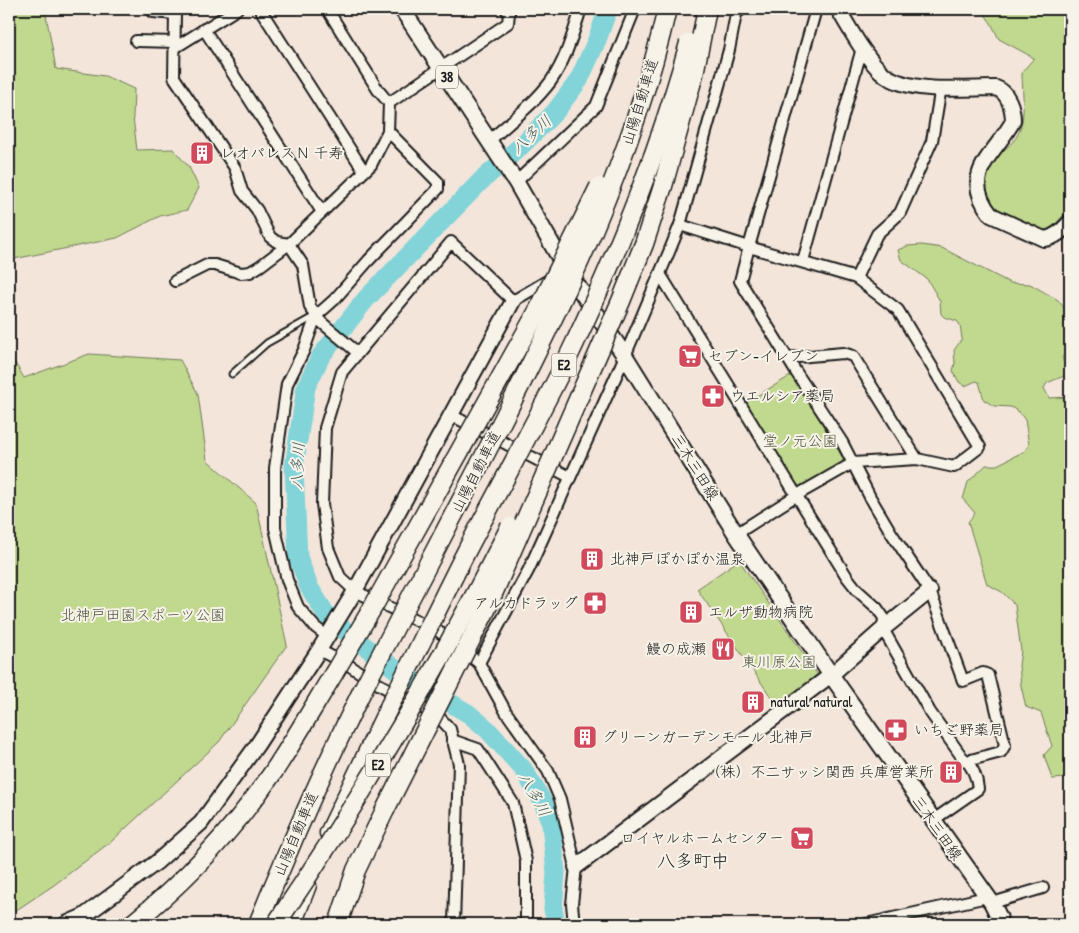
<svg xmlns="http://www.w3.org/2000/svg" width="1079" height="933" viewBox="0 0 1079 933" font-family="'Patrick Hand','Klee One',sans-serif">
<style>
.green{fill:#c1d98f;stroke:#6e7a56}
.lines{fill:none;stroke-linecap:round;stroke-linejoin:round}
.river{stroke:#82d4d8;stroke-width:19}
.lane-casing{stroke:#1c1c1c;stroke-width:9}
.street-casing{stroke:#1c1c1c;stroke-width:14}
.secondary-casing{stroke:#1c1c1c;stroke-width:18}
.primary-casing{stroke:#1c1c1c;stroke-width:19}
.highway-casing{stroke:#1c1c1c;stroke-width:21}
.lane{stroke:#f7f3e8;stroke-width:5}
.street{stroke:#f7f3e8;stroke-width:10}
.secondary{stroke:#f7f3e8;stroke-width:14}
.primary{stroke:#f7f3e8;stroke-width:15}
.highway{stroke:#f7f3e8;stroke-width:18}
.highway-bridge-casing{stroke:#1c1c1c;stroke-width:21;stroke-linecap:butt}
.highway-bridge{stroke:#f7f3e8;stroke-width:18}
.labels{text-anchor:middle;stroke-width:4;stroke-linejoin:round;paint-order:stroke}
.shield{fill:#f7f3e8;stroke:#5e5c59;stroke-width:1}
.shield-label{font-size:14px;font-weight:bold;fill:#1c1c1c}
.street-label{font-size:15px;fill:#1c1c1c;stroke:#f7f3e8}
.poi-label{font-size:15px;fill:#1c1c1c;stroke:#f7f3e8;text-anchor:start}
.park-label{font-size:15px;fill:#4e553e;stroke:#f7f3e8}
.water-label{font-size:16px;font-style:italic;fill:#405c5e;stroke:#f7f3e8}
.quarter-label{font-size:18px;fill:#1c1c1c;stroke:#f7f3e8}
</style>
<rect width="100%" height="100%" fill="#f4e5db"/>
<filter id="ink" filterUnits="userSpaceOnUse"><feTurbulence type="fractalNoise" baseFrequency=".02" numOctaves="2"/><feDisplacementMap in="SourceGraphic" scale="10" xChannelSelector="R" yChannelSelector="G"/><feConvolveMatrix kernelMatrix="1 2 1 2 8 2 1 2 1" color-interpolation-filters="sRGB"/></filter>
<g filter="url(#ink)">
<g class="green">
<polygon points="9,9 45,9 56,69 105,76 134,89 133,117 137,150 173,149 189,167 199,188 187,210 160,216 117,238 9,260"/>
<path d="M981,9H1070V208C1064,214 1056,225 1049,229C1037,234 1003,214 994,205C989,200 984,189 984,181C984,161 1008,151 1017,136C1027,118 1022,92 1022,72L1034,58L999,39L991,23Z"/>
<polygon points="922,245 942,248 1010,283 1030,284 1058,300 1065,309 1070,311 1070,349 1064,354 1062,358 1067,369 1064,376 1047,383 1044,388 1049,398 1070,397 1070,789 1066,778 1052,779 1044,755 1052,746 1041,713 1026,707 1021,686 1019,665 1021,651 1015,605 1002,592 987,584 968,522 975,513 963,499 968,482 986,465 997,465 1025,451 1029,445 1025,420 1019,412 1011,407 994,406 984,400 979,382 976,381 965,386 959,382 953,371 955,363 954,350 962,339 960,325 957,321 944,317 941,314 940,301 927,279 901,260 898,250 907,246"/>
<polygon points="9,353 24,378 89,354 180,360 198,394 207,460 256,503 287,645 219,742 113,840 54,885 9,915"/>
<polygon points="792,375 843,458 842,465 802,488 796,486 745,403"/>
<polygon points="739,560 820,678 778,707 697,589"/>
</g>
<g class="lines">
<polyline class="river" points="556,924 553,909 556,873 551,824 543,802 523,769 487,729 469,714 402,674 350,635 326,614 309,587 298,557 294,467 306,387 321,356 366,299 481,181 521,146 555,112 579,80 597,40 608,9"/>
<g class="lane-casing">
<polyline id="lane" points="232,374 267,343 315,316"/>
</g>
<g class="street-casing">
<g id="street">
<polyline points="178,9 175,14 174,77 235,168 242,191 257,210 270,237 277,242 289,244 303,265 310,307 321,322 358,353"/>
<polyline points="260,9 364,171"/>
<polyline points="327,9 378,90 389,103"/>
<polyline points="153,12 175,14"/>
<polyline points="204,29 322,212"/>
<polyline points="136,41 176,42"/>
<polyline points="176,47 237,9"/>
<path d="M489,141C510,122 534,104 551,81C566,60 573,33 581,9"/>
<polyline points="516,182 596,106 635,9"/>
<polyline points="680,225 749,247 740,281 796,372 842,442 870,497 892,534 930,591 963,681 983,673 988,675 1005,745 1001,752 967,761"/>
<polyline points="803,261 862,48"/>
<path d="M660,274L847,577L858,591L877,608L884,618L883,629L930,712L962,757C972,765 977,777 978,789L932,821"/>
<polyline points="552,278 513,301 451,242 342,372 325,428 322,504 328,548 340,577 355,591 437,630 479,663 506,712 548,771 560,799 576,867 572,904 574,924"/>
<polyline points="856,278 877,234 900,213 932,141 941,87"/>
<polyline points="175,281 207,265 215,265 241,273 250,272 260,266 289,244 371,165 388,131"/>
<polyline points="787,358 843,353 853,356 917,459"/>
<polyline points="451,415 570,477"/>
<polyline points="736,534 797,495 853,463 917,459 954,467 980,447 898,310 856,278 749,247 816,9"/>
<polyline points="327,636 315,627 298,607 287,580 275,528 275,468 287,384 304,350 316,316 334,300 368,261 438,189 438,182 388,131 389,103 508,23 509,13 506,9"/>
<polyline points="319,650 350,666 373,681 439,717 450,729 459,764 454,924"/>
<polyline points="479,663 529,569 625,356 669,252 680,225 717,93 729,50 737,9"/>
<polyline points="452,740 478,749 513,803 526,861 526,924"/>
<polyline points="992,903 1043,888"/>
<polyline points="866,924 987,897"/>
</g>
</g>
<g class="secondary-casing">
<g id="secondary">
<polyline points="737,9 739,9"/>
<path d="M838,9C849,28 868,62 885,75C911,94 964,88 996,88C1008,92 1013,108 1013,121C994,156 959,174 991,215L1044,239C1055,238 1063,230 1070,222"/>
<polyline points="576,867 831,675 883,629 930,591"/>
<polyline points="66,924 84,916 157,862 201,823 257,745 319,650 355,591 513,301"/>
</g>
</g>
<g class="primary-casing">
<polyline id="primary" points="402,9 516,182 566,269 625,356 736,534 831,675 992,903 999,917"/>
</g>
<g class="highway-casing">
<g id="highway">
<polyline points="329,833 390,705"/>
<path d="M132,924C187,880 234,829 274,771C295,739 314,706 334,673"/>
<path d="M258,924C290,844 325,766 363,689"/>
<polyline points="292,924 307,885"/>
<polyline points="338,924 356,870 385,810"/>
</g>
</g>
<use href="#lane" class="lane"/>
<use href="#street" class="street"/>
<use href="#secondary" class="secondary"/>
<use href="#primary" class="primary"/>
<use href="#highway" class="highway"/>
<g class="highway-bridge-casing">
<g id="highway-bridge">
<polyline points="334,673 373,607 540,307 599,187"/>
<path d="M363,689C406,606 449,524 492,441C563,303 632,162 667,9"/>
<path d="M390,705C416,654 441,601 467,550C502,483 539,417 572,349C619,250 660,149 689,43"/>
<polyline points="385,810 486,610 621,301 644,244 663,186 694,74 707,9"/>
<path d="M276,924C362,797 441,664 510,527"/>
</g>
</g>
<use href="#highway-bridge" class="highway-bridge"/>
</g>
</g>
<defs>
<g id="building-square" transform="scale(1.25)"><rect x="-9" y="-9" width="18" height="18" rx="4" fill="#d1495b" stroke="#f7f3e8"/><path d="M-4-6H4V6H1V3H-1V6H-4ZM-2.5-4.3h1.7v1.8h-1.7ZM.8-4.3h1.7v1.8H.8ZM-2.5-1h1.7V.8h-1.7ZM.8-1h1.7V.8H.8Z" fill="#fff"/></g>
<g id="supermarket-square" transform="scale(1.25)"><rect x="-9" y="-9" width="18" height="18" rx="4" fill="#d1495b" stroke="#f7f3e8"/><path d="M-6-5.5h2.5l.6 2H6L4.5 2H-2.5L-4.4-4H-6ZM-1.5 3.2a1.3 1.3 0 1 0 .1 0ZM3 3.2a1.3 1.3 0 1 0 .1 0Z" fill="#fff"/></g>
<g id="pharmacy-square" transform="scale(1.25)"><rect x="-9" y="-9" width="18" height="18" rx="4" fill="#d1495b" stroke="#f7f3e8"/><path d="M-2-6h4v4h4v4h-4v4h-4v-4h-4v-4h4Z" fill="#fff"/></g>
<g id="restaurant-square" transform="scale(1.25)"><rect x="-9" y="-9" width="18" height="18" rx="4" fill="#d1495b" stroke="#f7f3e8"/><path d="M-5-6h1v4h1v-4h1v4h1v-4h1v5L-1.5 .5V6h-2V.5L-5-1ZM5-6V6H3V1.5H1.5Q1.5-4 5-6Z" fill="#fff"/></g>
</defs>
<g fill-rule="evenodd">
<use href="#building-square" x="202" y="153"/>
<use href="#supermarket-square" x="690" y="356"/>
<use href="#pharmacy-square" x="713" y="396"/>
<use href="#building-square" x="592" y="559"/>
<use href="#pharmacy-square" x="595" y="603"/>
<use href="#building-square" x="691" y="612"/>
<use href="#restaurant-square" x="723" y="649"/>
<use href="#building-square" x="753" y="702"/>
<use href="#pharmacy-square" x="896" y="730"/>
<use href="#building-square" x="585" y="737"/>
<use href="#building-square" x="951" y="772"/>
<use href="#supermarket-square" x="802" y="838"/>
</g>
<g class="labels">
<g class="shield">
<rect x="436" y="65.5" width="22" height="23" rx="4"/>
<rect x="551.5" y="353.5" width="25" height="23" rx="4"/>
<rect x="365.5" y="753.5" width="25" height="23" rx="4"/>
</g>
<g class="shield-label">
<text x="447" y="82">38</text>
<text x="564" y="370">E2</text>
<text x="378" y="770">E2</text>
</g>
<g class="street-label">
<text transform="translate(640 102) rotate(-73)" y="5">山陽自動車道</text>
<text transform="translate(695 467) rotate(58)" y="5">三木三田線</text>
<text transform="translate(476 472) rotate(-63)" y="5">山陽自動車道</text>
<text transform="translate(937 828) rotate(55)" y="5">三木三田線</text>
<text transform="translate(296 834) rotate(-67)" y="5">山陽自動車道</text>
</g>
<g class="poi-label">
<text x="220" y="158">レオパレスＮ 千寿</text>
<text x="708" y="361">セブン-イレブン</text>
<text x="730" y="401">ウエルシア薬局</text>
<text x="610" y="564">北神戸ぽかぽか温泉</text>
<text x="578" y="608" text-anchor="end">アルカドラッグ</text>
<text x="708" y="617">エルザ動物病院</text>
<text x="706" y="654" text-anchor="end">鰻の成瀬</text>
<text x="770" y="707">natural natural</text>
<text x="914" y="735">いちご野薬局</text>
<text x="602" y="742">グリーンガーデンモール 北神戸</text>
<text x="934" y="777" text-anchor="end">（株）不二サッシ関西 兵庫営業所</text>
<text x="784" y="843" text-anchor="end">ロイヤルホームセンター</text>
</g>
<g class="park-label">
<text x="800" y="446">堂ノ元公園</text>
<text x="143" y="620">北神戸田園スポーツ公園</text>
<text x="779" y="667">東川原公園</text>
</g>
<g class="water-label">
<text transform="translate(531 134) rotate(-43)" y="6">八多川</text>
<text transform="translate(297 466) rotate(-87)" y="6">八多川</text>
<text transform="translate(535 794) rotate(61)" y="6">八多川</text>
</g>
<g class="quarter-label">
<text x="693" y="867">八多町中</text>
</g>
</g>
<rect width="1079" height="933" fill="none" stroke="#f7f3e8" stroke-width="30"/>
<rect x="15" y="15" width="1049" height="903" fill="none" stroke="#1c1c1c" stroke-width="2" filter="url(#ink)"/>
</svg>
